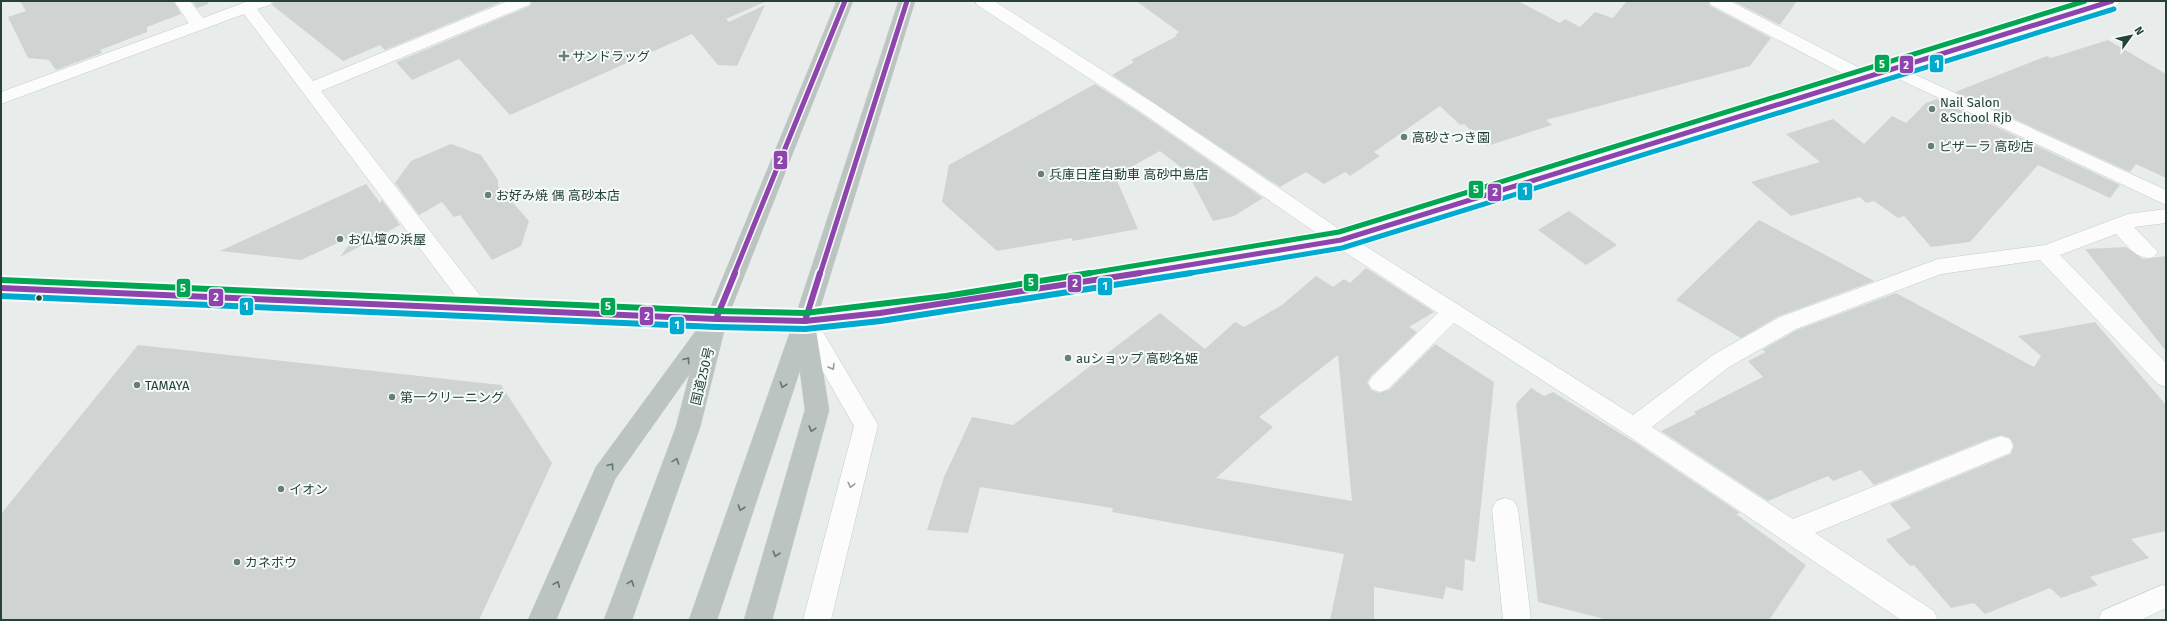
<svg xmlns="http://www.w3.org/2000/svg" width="2167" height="621" viewBox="0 0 2167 621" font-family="'Fira Sans','Noto Sans JP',sans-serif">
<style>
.building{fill:#cfd4d2;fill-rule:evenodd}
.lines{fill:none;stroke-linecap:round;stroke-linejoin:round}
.lane-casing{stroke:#c5cac8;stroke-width:1}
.street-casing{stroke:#c5cac8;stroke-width:1}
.secondary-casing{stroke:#c3cbc8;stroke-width:1}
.highway-casing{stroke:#c3ccc9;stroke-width:1}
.lane{fill:#fcfcfc;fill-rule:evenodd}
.street{fill:#fcfcfc;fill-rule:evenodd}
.secondary{fill:#fcfcfc;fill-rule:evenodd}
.highway{fill:#bcc4c2;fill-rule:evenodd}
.bus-1-far1-casing{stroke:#f7fbf9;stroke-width:8}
.bus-1-casing{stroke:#f7fbf9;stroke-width:10}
.bus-2-far1-casing{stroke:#f7fbf9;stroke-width:8}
.bus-2-casing{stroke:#f7fbf9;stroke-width:10}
.bus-3-far1-casing{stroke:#f7fbf9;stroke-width:8}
.bus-3-casing{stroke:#f7fbf9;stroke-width:10}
.bus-1-far1{stroke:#8e44ad;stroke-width:5}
.bus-1{stroke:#8e44ad;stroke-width:6}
.bus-2-far1{stroke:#00a9ce;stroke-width:5}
.bus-2{stroke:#00a9ce;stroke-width:6}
.bus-3-far1{stroke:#00a651;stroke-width:5}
.bus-3{stroke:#00a651;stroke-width:6}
.oneway{stroke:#617670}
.oneway2{stroke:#909f9b}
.poi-dot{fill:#697e78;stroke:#f7fbf9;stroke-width:1.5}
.bus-dot{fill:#24423a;stroke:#f7fbf9;stroke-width:1.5}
.labels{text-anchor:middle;stroke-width:4;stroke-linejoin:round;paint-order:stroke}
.poi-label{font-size:13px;fill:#24423a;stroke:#f7fbf9;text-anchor:start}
.street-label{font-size:13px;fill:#24423a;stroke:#f7fbf9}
.line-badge{stroke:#f7fbf9;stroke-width:1.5}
.badge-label{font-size:11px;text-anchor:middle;font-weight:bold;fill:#fff}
</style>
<rect width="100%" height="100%" fill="#e8edeb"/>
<g class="building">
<polygon points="20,1 173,1 181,14 147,27 147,32 100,50 102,53 56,70 49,60 28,58 8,17 26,11"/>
<polygon points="192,1 208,1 208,4 197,8"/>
<polygon points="273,1 504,1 385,50 380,45 343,61 272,5"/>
<polygon points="532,1 767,1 726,19 729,22 765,5 737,66 718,65 692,34 510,115 459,59 412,80 396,62 530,6"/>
<polygon points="1136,1 1518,1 1560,23 1565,19 1580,27 1595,12 1613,18 1627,1 1708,1 1710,6 1771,38 1750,66 1546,120 1552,125 1487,146 1464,124 1460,125 1440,106 1374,152 1380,156 1350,176 1345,172 1324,184 1306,172 1280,187 1112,75 1134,62 1131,60 1177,36 1175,35 1179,32"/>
<polygon points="1733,1 1797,1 1780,25"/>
<polygon points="2108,40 2166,74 2166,178 2136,164 2130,172 1955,92 2047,56 2051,58"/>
<polygon points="1095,84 1140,113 1263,198 1234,216 1213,221 1187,172 1160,151 1115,176 1138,229 1072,241 1072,238 997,251 942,202 949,165"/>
<polygon points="1937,99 2120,185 2110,198 2038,165 1970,242 1931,247 1904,216 1898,218 1874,201 1866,203 1860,197 1791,216 1751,182 1820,162 1786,134 1833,119 1864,144 1892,116 1906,123 1926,103"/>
<polygon points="451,144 481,155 498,180 498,186 529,221 521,246 492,260 460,215 454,217 442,202 419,215 395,183 411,161"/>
<polygon points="366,184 380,203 382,200 400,225 340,257 357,234 301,260 220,251"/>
<polygon points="1569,211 1617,245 1586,265 1538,230"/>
<polygon points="1759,220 1850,268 1874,281 1779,316 1741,338 1676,300"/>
<polygon points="2126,247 2143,259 2166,256 2166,351 2085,249"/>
<path d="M1366,268L1434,312L1409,327L1417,332L1371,376L1367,382L1371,390L1379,393L1389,390L1435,344L1494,382L1475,562L1465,559L1463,591L1446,587L1443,599L1374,587V620H1330L1344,554L1112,512L1113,508L980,487L968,533L927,530L944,477L972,417L1013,425L1160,313L1205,349L1235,322L1244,327L1282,305L1316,276L1333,287L1344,279L1350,283ZM1338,355L1352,501L1216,478L1273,427L1259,417Z"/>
<polygon points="1896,293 2034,367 2041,356 2018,336 2095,322 2166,405 2166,531 2131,539 2149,558 2090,577 2098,585 2061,598 2050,588 1985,614 1974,603 1951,608 1914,565 1910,566 1886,540 1911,528 1890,504 2011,454 2014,445 2010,438 2001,435 1991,438 1874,485 1861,470 1833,481 1828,476 1768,501 1661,431 1696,414 1694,412 1763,377 1748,361 1766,352 1762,350 1797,330"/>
<polygon points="138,345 501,385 552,463 479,620 1,620 1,514"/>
<polygon points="1531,388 1544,396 1553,392 1636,443 1740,513 1736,514 1806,565 1769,620 1604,619 1538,602 1516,404"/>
</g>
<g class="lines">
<g class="lane-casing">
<polygon id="lane" points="805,313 813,315 878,425 831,620 803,620 854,426 794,321 797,315"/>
</g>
<g class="street-casing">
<g id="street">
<polygon points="174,1 190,1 203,18 248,1 272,1 270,5 257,9 313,81 508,1 531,1 529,5 321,91 486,303 489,309 486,315 478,317 470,315 244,14 1,104 1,92 189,23"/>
<path d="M975,1H994L1155,104L1348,235L1633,415L1713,355L1780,317L1938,259L2045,245L2128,214L2166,209V223L2134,227L2158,252L2154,257C2138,262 2127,245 2116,234L2060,255L2166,363V387L2158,384L2040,260L1941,274L1796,329L1729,367L1652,427L1793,519L1992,439L2001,436L2010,439L2013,446L2010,453L1815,533L1934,611L1938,620H1901L1627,435L1454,323L1388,389L1380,392L1372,389L1368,383L1372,377L1438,313L1334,245L1141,112L977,5Z"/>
<polygon points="1709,1 1730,1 1871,74 1874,78 1871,82 1865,84 1859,82 1711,5"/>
<polygon points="1894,65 2166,190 2166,205 1888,74 1885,70 1888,66"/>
<polygon points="1505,498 1514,501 1518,509 1531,620 1503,620 1492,509 1496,501"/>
<polygon points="2162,585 2166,586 2166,608 2141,620 2098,620 2102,611"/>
</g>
</g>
<g class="secondary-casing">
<polygon id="secondary" points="2094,1 2120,1 2118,5 1341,247 947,312 880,321 805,329 716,327 1,296 1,280 716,311 805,313 880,305 947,296 1340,233"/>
</g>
<g class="highway-casing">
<g id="highway">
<polygon points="837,1 853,1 727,319 700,427 632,620 604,620 676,427 690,373 615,479 556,620 528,620 596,467 701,324 704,323"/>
<polygon points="899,1 915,1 815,324 829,410 772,620 744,620 805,410 800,370 717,620 689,620 794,321"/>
</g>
</g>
<use href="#lane" class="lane"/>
<use href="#street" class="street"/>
<use href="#secondary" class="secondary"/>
<use href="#highway" class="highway"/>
<g class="bus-1-far1-casing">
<g id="bus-1-far1">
<polyline points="734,274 845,1"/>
<polyline points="820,274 907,1"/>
<polyline points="1134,274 1341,240 2112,1"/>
</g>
</g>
<g class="bus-1-casing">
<g id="bus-1">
<polyline points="1,288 716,319 805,321 880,313 1140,273"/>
<polyline points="716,319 735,273"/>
<polyline points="805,321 820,273"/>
</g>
</g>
<g class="bus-2-far1-casing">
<polyline id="bus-2-far1" points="1185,274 1342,248 2114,9"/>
</g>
<g class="bus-2-casing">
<polyline id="bus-2" points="1,296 716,327 805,329 881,321 1191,273"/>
</g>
<g class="bus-3-far1-casing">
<polyline id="bus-3-far1" points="1084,274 1339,232 2085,1"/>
</g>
<g class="bus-3-casing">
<polyline id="bus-3" points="1,280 716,311 805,313 946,296 1090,273"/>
</g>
<use href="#bus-1-far1" class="bus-1-far1"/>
<use href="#bus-1" class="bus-1"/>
<use href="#bus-2-far1" class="bus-2-far1"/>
<use href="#bus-2" class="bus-2"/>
<use href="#bus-3-far1" class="bus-3-far1"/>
<use href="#bus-3" class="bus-3"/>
</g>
<defs><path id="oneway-chevron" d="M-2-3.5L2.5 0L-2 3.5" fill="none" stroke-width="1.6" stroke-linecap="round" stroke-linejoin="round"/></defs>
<g class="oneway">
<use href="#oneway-chevron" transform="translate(687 360) rotate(-54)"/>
<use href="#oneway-chevron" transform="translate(783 385) rotate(109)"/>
<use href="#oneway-chevron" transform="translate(812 429) rotate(106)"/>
<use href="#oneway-chevron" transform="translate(676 461) rotate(-70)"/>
<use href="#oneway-chevron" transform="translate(611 466) rotate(-54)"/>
<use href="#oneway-chevron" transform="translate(741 508) rotate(109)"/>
<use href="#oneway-chevron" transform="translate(776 554) rotate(106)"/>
<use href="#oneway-chevron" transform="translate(631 583) rotate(-70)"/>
<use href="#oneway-chevron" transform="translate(557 584) rotate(-66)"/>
</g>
<g class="oneway2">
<use href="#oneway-chevron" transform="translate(832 367) rotate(59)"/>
<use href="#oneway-chevron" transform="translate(851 485) rotate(104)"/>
</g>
<g class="poi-dot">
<path d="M562 50h4v4h4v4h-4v4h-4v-4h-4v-4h4z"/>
<circle cx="1932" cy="109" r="4"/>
<circle cx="1404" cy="137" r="4"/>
<circle cx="1931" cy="146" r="4"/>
<circle cx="1041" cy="174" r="4"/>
<circle cx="488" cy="195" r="4"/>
<circle cx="340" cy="239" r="4"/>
<circle cx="1068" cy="358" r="4"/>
<circle cx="137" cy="385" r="4"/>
<circle cx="392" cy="397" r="4"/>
<circle cx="281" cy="489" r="4"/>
<circle cx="237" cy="562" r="4"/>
</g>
<circle class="bus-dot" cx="39" cy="298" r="3.5"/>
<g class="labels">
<g class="poi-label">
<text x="572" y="61">サンドラッグ</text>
<text x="1940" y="107">Nail Salon<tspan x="1940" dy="15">&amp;School Rjb</tspan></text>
<text x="1412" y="142">高砂さつき園</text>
<text x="1939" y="151">ピザーラ 高砂店</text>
<text x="1049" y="179">兵庫日産自動車 高砂中島店</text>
<text x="496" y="200">お好み焼 偶 高砂本店</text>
<text x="348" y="244">お仏壇の浜屋</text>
<text x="1076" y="363">auショップ 高砂名姫</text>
<text x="145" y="390">TAMAYA</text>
<text x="400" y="402">第一クリーニング</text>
<text x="289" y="494">イオン</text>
<text x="245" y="567">カネボウ</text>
</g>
<g class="street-label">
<text transform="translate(702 376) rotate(-76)" y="5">国道250号</text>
</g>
</g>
<g class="line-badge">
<rect x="1874" y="54" width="16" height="19" rx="4" fill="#00a651"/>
<rect x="1929" y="54" width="15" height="19" rx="4" fill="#00a9ce"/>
<rect x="1899" y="55" width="15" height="19" rx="4" fill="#8e44ad"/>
<rect x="773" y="150" width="15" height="20" rx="4" fill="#8e44ad"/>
<rect x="1468" y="180" width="16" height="19" rx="4" fill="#00a651"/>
<rect x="1517" y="182" width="16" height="19" rx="4" fill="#00a9ce"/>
<rect x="1487" y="183" width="15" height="19" rx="4" fill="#8e44ad"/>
<rect x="1023" y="273" width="16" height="19" rx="4" fill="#00a651"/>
<rect x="1067" y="274" width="15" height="19" rx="4" fill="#8e44ad"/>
<rect x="1097" y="277" width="16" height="19" rx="4" fill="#00a9ce"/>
<rect x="176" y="278" width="15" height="20" rx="4" fill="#00a651"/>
<rect x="208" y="288" width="16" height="19" rx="4" fill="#8e44ad"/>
<rect x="600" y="297" width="16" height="19" rx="4" fill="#00a651"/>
<rect x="239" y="297" width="15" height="19" rx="4" fill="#00a9ce"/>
<rect x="639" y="306" width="15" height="20" rx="4" fill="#8e44ad"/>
<rect x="669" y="316" width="16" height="19" rx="4" fill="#00a9ce"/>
</g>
<g class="badge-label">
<text x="1882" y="68">5</text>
<text x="1937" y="68">1</text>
<text x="1906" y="69">2</text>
<text x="780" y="164">2</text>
<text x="1476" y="193">5</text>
<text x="1525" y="195">1</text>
<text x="1495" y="196">2</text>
<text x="1031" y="286">5</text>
<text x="1075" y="287">2</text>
<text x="1105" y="290">1</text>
<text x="183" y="292">5</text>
<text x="216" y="301">2</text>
<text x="608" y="310">5</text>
<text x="246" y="310">1</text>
<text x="647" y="320">2</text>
<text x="677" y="329">1</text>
</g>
<rect width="2167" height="621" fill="none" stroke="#24423a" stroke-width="4"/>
<g transform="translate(2131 36) rotate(57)" stroke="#f7fbf9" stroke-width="3" paint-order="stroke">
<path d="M0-3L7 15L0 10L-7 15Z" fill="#24423a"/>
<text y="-6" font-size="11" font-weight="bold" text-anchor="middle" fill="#24423a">N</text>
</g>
</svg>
